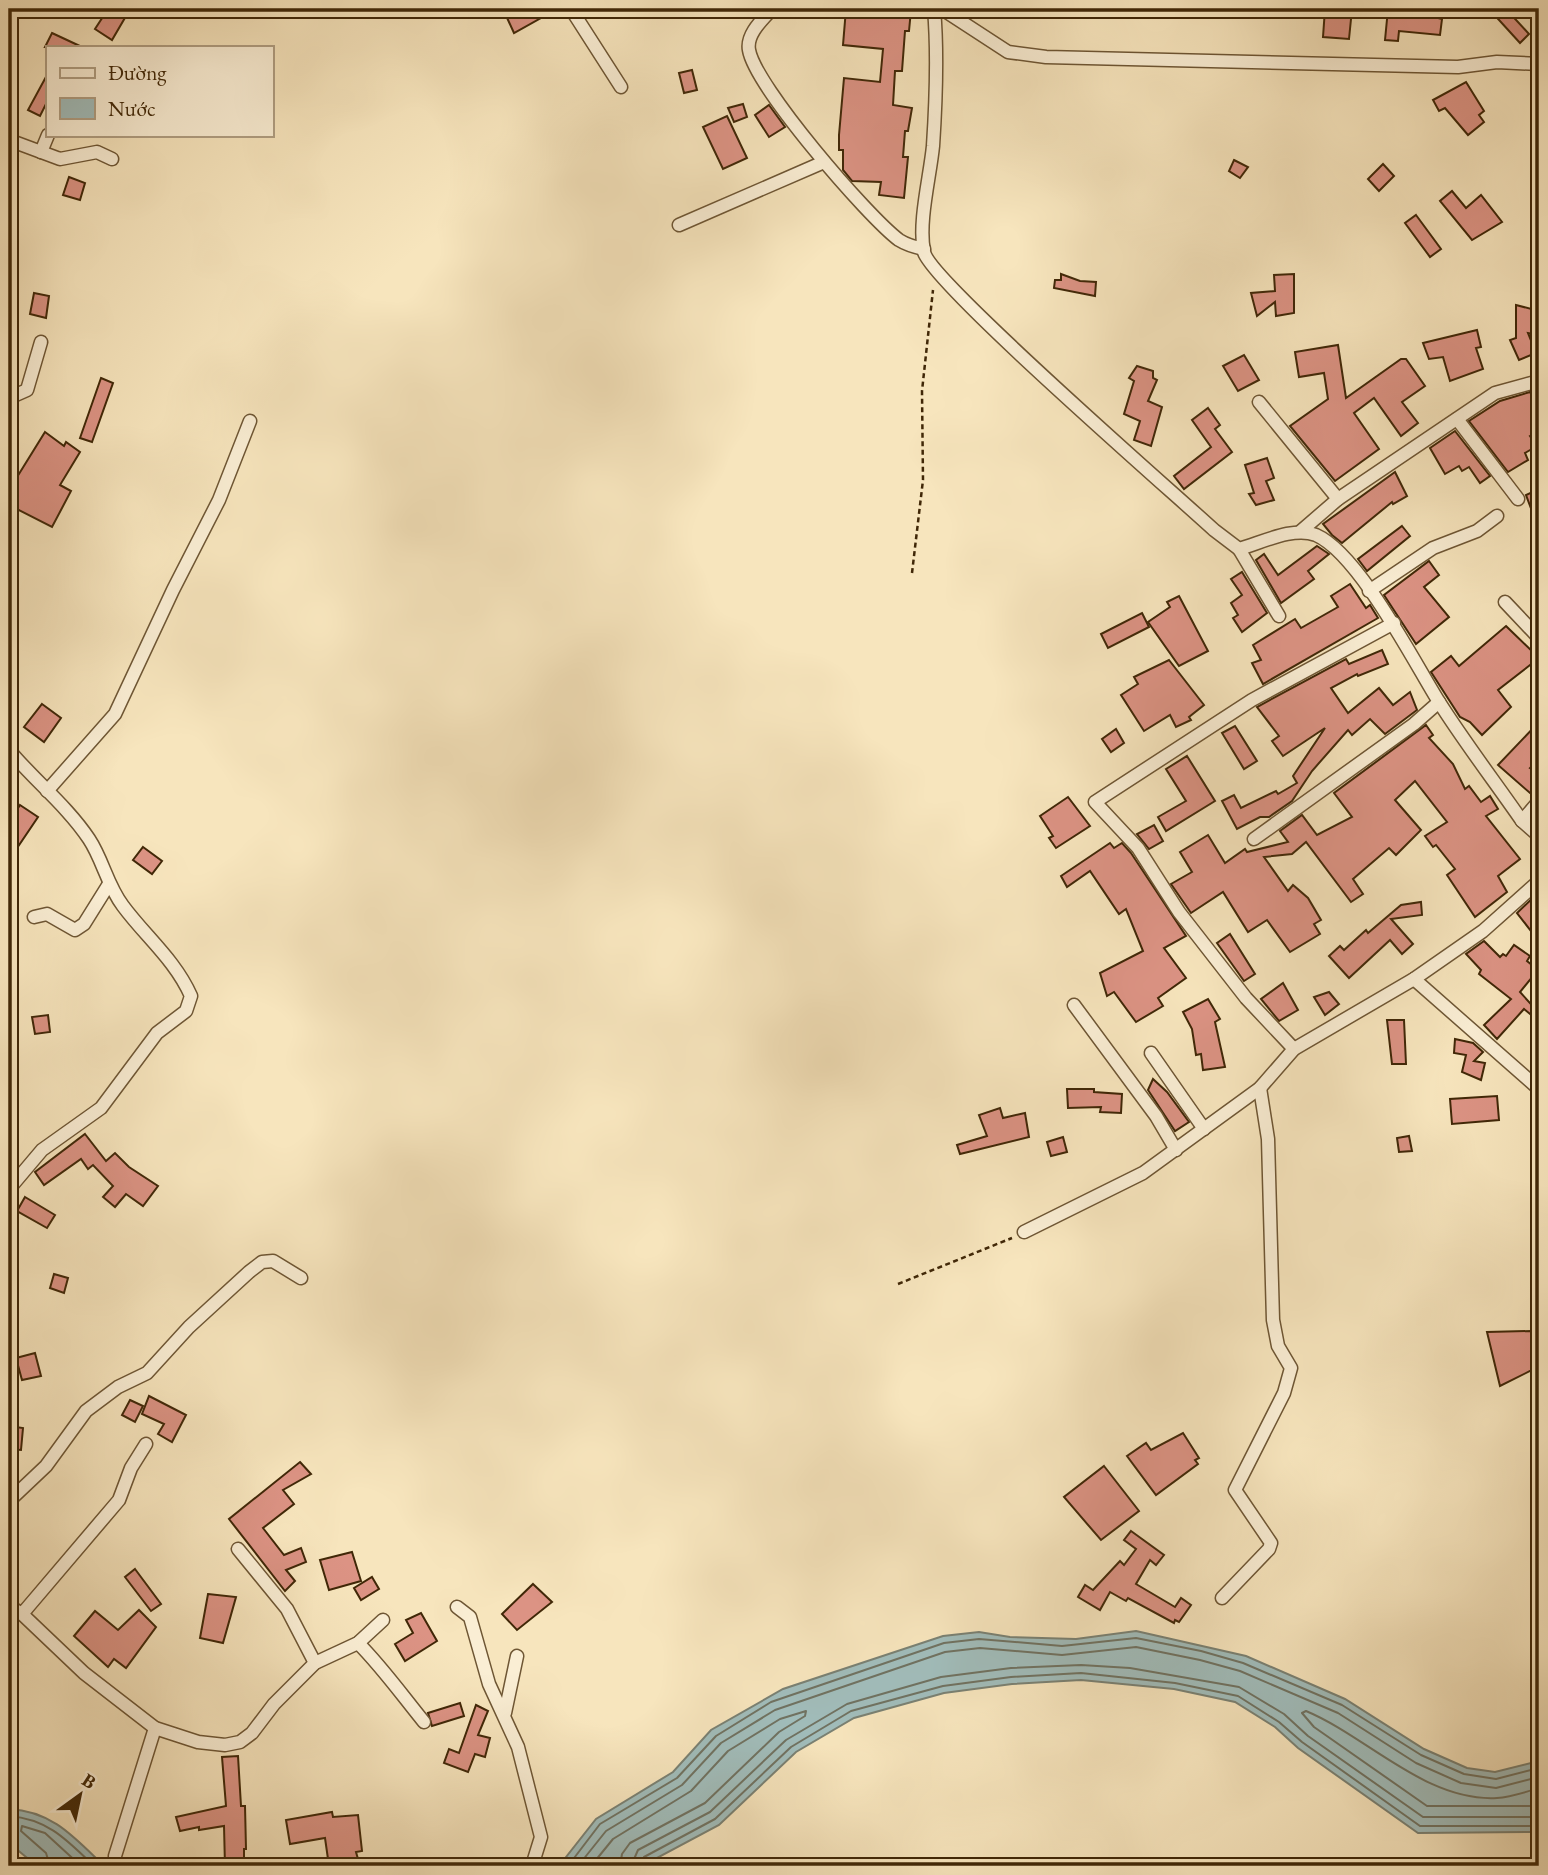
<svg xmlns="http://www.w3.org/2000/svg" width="1548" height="1875" viewBox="0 0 1548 1875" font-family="'EB Garamond',serif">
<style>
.water{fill:#a1bdbb;stroke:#7a8173;stroke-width:2}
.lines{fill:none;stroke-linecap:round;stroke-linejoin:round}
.shore{stroke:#707261;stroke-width:2}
.building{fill:#dc9384;stroke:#402707;stroke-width:2}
.minor-casing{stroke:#6e5634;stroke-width:15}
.path{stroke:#402707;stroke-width:2.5;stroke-dasharray:5 3.5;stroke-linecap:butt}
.minor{stroke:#faeed4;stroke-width:12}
</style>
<rect width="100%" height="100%" fill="#f7e5bd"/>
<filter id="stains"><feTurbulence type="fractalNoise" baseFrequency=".00286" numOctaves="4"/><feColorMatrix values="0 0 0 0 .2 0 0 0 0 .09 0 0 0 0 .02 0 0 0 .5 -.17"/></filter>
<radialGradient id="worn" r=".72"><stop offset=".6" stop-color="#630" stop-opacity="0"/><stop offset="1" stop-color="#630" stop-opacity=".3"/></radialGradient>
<g class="water">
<polygon points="1136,1631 1246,1656 1345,1699 1424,1749 1467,1768 1495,1772 1539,1761 1539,1832 1418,1833 1298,1748 1275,1727 1235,1702 1174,1689 1081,1680 1012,1684 944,1693 854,1718 796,1752 719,1825 642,1866 559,1866 596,1819 673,1772 711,1730 783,1689 943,1636 979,1632 1010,1637 1076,1639"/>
<path d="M9,1809C52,1811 74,1837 104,1866H37L9,1843Z"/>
</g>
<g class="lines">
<g class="shore">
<path d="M1539,1788C1526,1792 1511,1797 1497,1798C1426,1802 1368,1737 1306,1711L1302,1713L1314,1727L1427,1806H1539"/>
<path d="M9,1816C48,1819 67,1840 94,1866"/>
<polyline points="50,1866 46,1853 21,1831 22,1826 45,1833 81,1866"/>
<polyline points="568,1866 600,1824 677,1778 716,1736 771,1702 944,1643 979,1639 1062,1646 1136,1638 1201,1651 1243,1663 1342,1705 1421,1755 1464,1774 1496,1779 1539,1768"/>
<polyline points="578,1866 606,1831 682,1785 721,1743 775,1710 945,1652 980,1648 1062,1655 1136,1647 1200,1660 1240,1671 1338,1713 1416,1763 1461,1783 1496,1788 1539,1777"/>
<polyline points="591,1866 613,1839 691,1791 728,1751 780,1719 806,1711 805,1716 779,1732 705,1803 630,1843 622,1854 620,1866"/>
<polyline points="631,1866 638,1850 710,1812 786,1740 847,1704 941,1677 1011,1668 1081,1665 1130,1668 1239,1687 1284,1714 1308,1736 1423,1817 1539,1817"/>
<polyline points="640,1866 644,1857 715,1819 791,1747 851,1711 943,1686 1011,1677 1081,1673 1175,1683 1238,1696 1279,1722 1302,1742 1420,1826 1539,1826"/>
</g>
</g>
<g class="building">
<polygon points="108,9 115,9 126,16 112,40 95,29"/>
<polygon points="503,9 557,9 514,33"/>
<polygon points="846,9 911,10 909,31 905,31 902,71 895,71 893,105 912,108 908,131 905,131 903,157 908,157 904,198 879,195 881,182 852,181 843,170 843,150 839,150 839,135 844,78 880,82 883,49 843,45"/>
<polygon points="1325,9 1352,9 1349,39 1323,37"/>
<polygon points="1388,9 1438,10 1438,18 1442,19 1440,35 1399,31 1398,41 1385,40"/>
<polygon points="1489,9 1506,9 1529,34 1520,43"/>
<polygon points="52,33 82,47 45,47"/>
<polygon points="692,70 697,90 684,93 679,73"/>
<polygon points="47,75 47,102 40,116 28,110"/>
<polygon points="1466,82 1484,111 1479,115 1484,122 1468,135 1445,108 1439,111 1433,100"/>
<polygon points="743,104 747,117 734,122 728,108"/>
<polygon points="769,105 785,127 769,137 755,115"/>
<polygon points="727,116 747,158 723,169 703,127"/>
<polygon points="1234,160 1248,167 1240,178 1229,171"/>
<polygon points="1383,164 1394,176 1379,191 1368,179"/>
<polygon points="69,177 85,183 80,200 63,195"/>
<polygon points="1452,191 1466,208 1481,195 1502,222 1472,240 1440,201"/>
<polygon points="1416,215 1441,249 1430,257 1405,223"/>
<polygon points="1061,274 1080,281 1096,282 1095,296 1054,288 1055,280 1061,280"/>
<polygon points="1294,274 1294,313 1276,316 1275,302 1257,316 1251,293 1275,291 1274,275"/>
<polygon points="34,293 49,296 46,318 30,314"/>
<polygon points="1516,305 1539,311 1539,335 1528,333 1536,353 1519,360 1510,340 1516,338"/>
<polygon points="1477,330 1481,347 1476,348 1483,369 1450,381 1443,357 1429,359 1423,343"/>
<polygon points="1338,345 1346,398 1401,359 1406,359 1425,386 1402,402 1418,423 1401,436 1374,398 1354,413 1379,449 1335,481 1290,426 1328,399 1324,373 1299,377 1295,352"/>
<polygon points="1244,355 1259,380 1238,391 1223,366"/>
<polygon points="1137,366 1153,371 1153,378 1157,380 1148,401 1162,407 1151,446 1134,440 1140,421 1124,414 1134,381 1129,378"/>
<polygon points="101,378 113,383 92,442 80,438"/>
<polygon points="1530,392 1539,408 1539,431 1530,436 1537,446 1525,453 1528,460 1508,472 1469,421 1500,401"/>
<polygon points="1208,408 1220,425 1215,429 1232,452 1184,489 1174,476 1211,447 1192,420"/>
<polygon points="1455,431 1490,476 1480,483 1469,467 1462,471 1459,466 1445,474 1430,448"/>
<polygon points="45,432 64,446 66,442 80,452 60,485 71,491 52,527 9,505 9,490"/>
<polygon points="1267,458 1274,478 1266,481 1274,500 1256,505 1249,494 1254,493 1245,465"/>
<polygon points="1395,472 1407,496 1393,504 1392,502 1342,543 1332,535 1323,524"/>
<polygon points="1539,489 1539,530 1526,495"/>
<polygon points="1402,526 1410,536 1367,571 1358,559"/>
<polygon points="1317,546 1329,554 1308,571 1314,579 1281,603 1256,560 1264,554 1278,575"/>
<polygon points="1429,561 1439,575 1424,587 1449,617 1416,644 1384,595"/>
<polygon points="1242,572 1267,613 1242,632 1233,618 1238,615 1231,603 1242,595 1231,579"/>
<polygon points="1350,584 1366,608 1370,605 1378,618 1263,684 1252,663 1261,660 1253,645 1295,619 1301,628 1338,607 1331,596"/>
<polygon points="1179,596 1208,651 1179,666 1148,622 1170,607 1167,602"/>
<polygon points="1142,613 1149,627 1108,648 1101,634"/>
<polygon points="1506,626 1539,658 1498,690 1511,707 1482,735 1470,722 1460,717 1431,672 1451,656 1459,666"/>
<polygon points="1382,650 1388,664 1358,676 1357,674 1331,688 1348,713 1379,688 1393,705 1410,692 1417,710 1385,734 1370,719 1352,735 1348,730 1312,771 1292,801 1269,817 1260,817 1237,829 1222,801 1234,795 1241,808 1276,791 1278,794 1297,783 1293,776 1325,728 1283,756 1272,741 1279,736 1257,707 1346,659 1349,664"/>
<polygon points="1169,660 1204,705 1189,717 1191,720 1176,727 1170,715 1144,731 1121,695 1138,684 1134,677"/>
<polygon points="42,704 61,718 44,742 24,727"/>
<polygon points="1539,722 1539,759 1530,768 1539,774 1539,784 1530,793 1498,765"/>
<polygon points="1426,725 1433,735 1429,738 1453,764 1465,789 1469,786 1481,802 1490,796 1498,809 1486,816 1520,859 1498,876 1507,892 1475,917 1447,875 1455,869 1436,845 1433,847 1425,836 1447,822 1415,781 1395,800 1421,830 1396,855 1389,848 1353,879 1363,894 1351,902 1306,842 1292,854 1264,857 1288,891 1293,885 1308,898 1321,920 1314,924 1320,934 1290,952 1267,920 1248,932 1223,892 1191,913 1171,884 1192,872 1180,852 1208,835 1225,863 1245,849 1247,852 1288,842 1280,831 1302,815 1317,835 1352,817 1334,793"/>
<polygon points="1235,726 1257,761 1244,769 1222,733"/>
<polygon points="1116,729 1124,743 1111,752 1102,739"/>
<polygon points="1187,756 1215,801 1166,831 1158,817 1186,801 1166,769"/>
<polygon points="1068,797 1090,826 1056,848 1049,838 1053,836 1040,816"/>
<polygon points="20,805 38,817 9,860 9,822"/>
<polygon points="1154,825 1163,841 1149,849 1137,834"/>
<polygon points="1110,843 1114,848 1122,843 1131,853 1186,936 1164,948 1186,978 1158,998 1163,1006 1136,1022 1114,992 1107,996 1100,973 1143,951 1126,909 1119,914 1090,871 1067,887 1061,876"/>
<polygon points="143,847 162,861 152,874 133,860"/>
<polygon points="1539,892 1539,925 1531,931 1517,913"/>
<polygon points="1421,902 1422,915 1391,919 1413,944 1402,954 1390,940 1349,978 1329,956 1340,946 1344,950 1366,930 1368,933 1401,905"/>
<polygon points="1230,934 1255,974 1244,981 1217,943"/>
<polygon points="1484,941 1500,957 1503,954 1506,956 1514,945 1530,956 1527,961 1538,970 1520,992 1539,1013 1535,1018 1524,1009 1497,1039 1484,1025 1511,999 1479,974 1481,970 1466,954"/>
<polygon points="1283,983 1298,1010 1279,1021 1261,999"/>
<polygon points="1329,992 1339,1004 1325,1015 1314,997"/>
<polygon points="1208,999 1220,1019 1215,1022 1225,1067 1203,1070 1201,1054 1196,1055 1192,1029 1183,1012"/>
<polygon points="48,1015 50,1032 35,1034 32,1017"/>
<polygon points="1387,1020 1404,1020 1406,1064 1392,1064"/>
<polygon points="1455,1039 1473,1043 1483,1052 1474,1061 1485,1063 1481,1080 1462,1072 1466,1055 1454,1053"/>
<polygon points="1153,1079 1167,1092 1189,1122 1175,1131 1148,1090"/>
<polygon points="1067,1089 1094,1089 1094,1092 1122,1094 1121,1113 1100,1112 1101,1107 1068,1108"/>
<polygon points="1497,1096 1499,1120 1452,1124 1450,1099"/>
<polygon points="1000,1108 1003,1118 1025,1113 1029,1137 960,1154 957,1145 987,1136 979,1115"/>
<polygon points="85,1134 106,1161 115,1153 129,1167 158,1186 143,1206 126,1194 115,1207 103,1197 113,1186 93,1165 88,1169 81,1159 44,1185 35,1172"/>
<polygon points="1409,1136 1412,1151 1399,1152 1397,1138"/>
<polygon points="1063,1137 1067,1152 1051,1156 1047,1142"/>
<polygon points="25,1197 55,1215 47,1228 17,1211"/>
<polygon points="54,1274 68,1278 64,1293 50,1288"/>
<polygon points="1531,1331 1532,1370 1500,1386 1487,1332"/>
<polygon points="35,1353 41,1376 22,1380 16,1358"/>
<polygon points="149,1396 186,1415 172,1442 158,1434 164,1424 142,1414"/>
<polygon points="130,1400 143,1406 135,1422 122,1415"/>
<polygon points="9,1426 23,1428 21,1450 9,1449"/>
<polygon points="1183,1433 1199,1458 1195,1460 1198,1464 1156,1495 1127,1456 1146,1443 1151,1450"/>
<polygon points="300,1462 311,1474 283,1490 294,1504 263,1528 284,1555 301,1548 306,1562 286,1570 295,1581 285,1591 229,1519"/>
<polygon points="1104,1466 1139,1511 1101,1540 1064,1497"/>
<polygon points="1131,1531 1164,1555 1156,1565 1150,1560 1136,1584 1175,1607 1181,1598 1191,1605 1179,1622 1175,1620 1174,1623 1128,1598 1126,1601 1110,1592 1100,1610 1078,1597 1085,1585 1093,1590 1120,1561 1124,1565 1136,1549 1124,1540"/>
<polygon points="352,1552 361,1581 329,1590 320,1560"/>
<polygon points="135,1569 161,1604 151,1611 125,1577"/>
<polygon points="372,1577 379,1589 361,1600 354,1588"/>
<polygon points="533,1584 552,1602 517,1630 502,1614"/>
<polygon points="208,1594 236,1597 223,1643 200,1638"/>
<polygon points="139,1610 156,1627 126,1668 114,1659 108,1667 74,1636 95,1611 118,1630"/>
<polygon points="421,1613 437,1641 405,1661 395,1644 413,1633 406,1620"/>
<polygon points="460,1703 464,1716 432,1726 428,1713"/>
<polygon points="476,1705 488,1711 478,1735 490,1738 485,1757 475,1754 468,1772 444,1763 449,1749 459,1753"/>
<polygon points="238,1756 241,1806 245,1806 246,1849 244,1849 244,1866 225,1866 224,1826 199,1830 199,1827 180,1831 176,1817 226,1806 222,1757"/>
<polygon points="332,1812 333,1817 358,1815 362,1851 356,1852 360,1866 329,1866 325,1838 290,1844 286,1820"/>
</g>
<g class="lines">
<g class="minor-casing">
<g id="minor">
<polyline points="571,9 621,87"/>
<path d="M772,9C763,19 746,34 749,50C755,86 867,216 899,240C907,245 914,247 924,249"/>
<path d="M934,9C938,54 936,101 933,146C930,177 918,222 924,252C930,281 1175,494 1214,530L1239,549C1261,543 1293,526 1316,535C1359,554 1414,662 1439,702C1465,743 1495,782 1522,821L1539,836"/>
<polyline points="942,9 1008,52 1046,57 1458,67 1497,62 1539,64"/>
<polyline points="9,140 60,159 97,152 112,159"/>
<polyline points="41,152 48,135"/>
<polyline points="679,225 824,162"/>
<polyline points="9,398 27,390 41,342"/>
<polyline points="1259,402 1338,499"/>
<polyline points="1457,419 1518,499"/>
<polyline points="1301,531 1338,499 1495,393 1539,381"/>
<polyline points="1239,549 1279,616"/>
<polyline points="1369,591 1433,548 1477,531 1497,516"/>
<polyline points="1505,602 1539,638"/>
<path d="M9,750C34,780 67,806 89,839C103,860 107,885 123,906C146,937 175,960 191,996L186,1011L157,1033L101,1108L42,1150L9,1189"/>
<polyline points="47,791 115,714 173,590 219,500 250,421"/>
<polyline points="1522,821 1539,801"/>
<polyline points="1254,839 1414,724 1439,702"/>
<polyline points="34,917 47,914 75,930 84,924 109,884"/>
<polyline points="1414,979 1539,1089"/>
<polyline points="1074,1005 1156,1116 1176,1150"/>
<polyline points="1294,1049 1246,998 1179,912 1138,848 1095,802 1252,700 1394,623"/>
<polyline points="1151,1053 1204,1129"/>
<polyline points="1024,1232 1143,1173 1260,1088 1294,1049 1414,979 1483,931 1539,881"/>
<polyline points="9,1501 46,1466 86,1411 118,1387 147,1373 189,1327 249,1272 262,1262 273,1261 301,1278"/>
<polyline points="238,1549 287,1609 315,1663"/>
<polyline points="1222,1598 1269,1549 1271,1543 1235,1490 1284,1393 1291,1368 1278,1346 1273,1320 1268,1139 1260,1088"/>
<polyline points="9,1606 22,1614 84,1673 155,1728 198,1742 225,1745 240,1742 252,1733 274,1704 315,1663 358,1643 383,1620"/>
<polyline points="457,1607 470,1617 489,1684 518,1747 541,1837 532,1866"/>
<polyline points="22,1614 119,1500 131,1468 146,1444"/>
<path d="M358,1643C382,1667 402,1695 424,1722"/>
<polyline points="505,1713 517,1656"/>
<polyline points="115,1866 115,1856 155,1728"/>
</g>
</g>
<g class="path">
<polyline points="912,573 923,480 922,391 933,290"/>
<polyline points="898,1284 1012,1238"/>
</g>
<use href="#minor" class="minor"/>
</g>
<rect width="1548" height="1875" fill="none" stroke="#f7e5bd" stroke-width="35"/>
<rect x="10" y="10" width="1527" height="1854" fill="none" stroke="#402707" stroke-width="3.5"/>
<rect x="18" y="18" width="1513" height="1840" fill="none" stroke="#402707" stroke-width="2"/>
<rect x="46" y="46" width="228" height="91" fill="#faeed4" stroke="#b09e82" stroke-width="2"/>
<rect x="60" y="68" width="35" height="10" fill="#faeed4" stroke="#b09e82" stroke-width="2"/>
<text x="108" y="80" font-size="21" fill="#402707">Đường</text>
<rect x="60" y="98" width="35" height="21" fill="#a1bdbb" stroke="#b09e82" stroke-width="2"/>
<text x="108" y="116" font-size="21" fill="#402707">Nước</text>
<g transform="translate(80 1795) rotate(33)" stroke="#faeed4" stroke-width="5" paint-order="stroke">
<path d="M0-5L12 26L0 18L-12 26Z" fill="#402707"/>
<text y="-10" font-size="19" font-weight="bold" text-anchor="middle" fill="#402707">B</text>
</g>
<rect width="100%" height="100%" filter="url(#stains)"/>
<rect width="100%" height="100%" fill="url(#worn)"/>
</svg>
